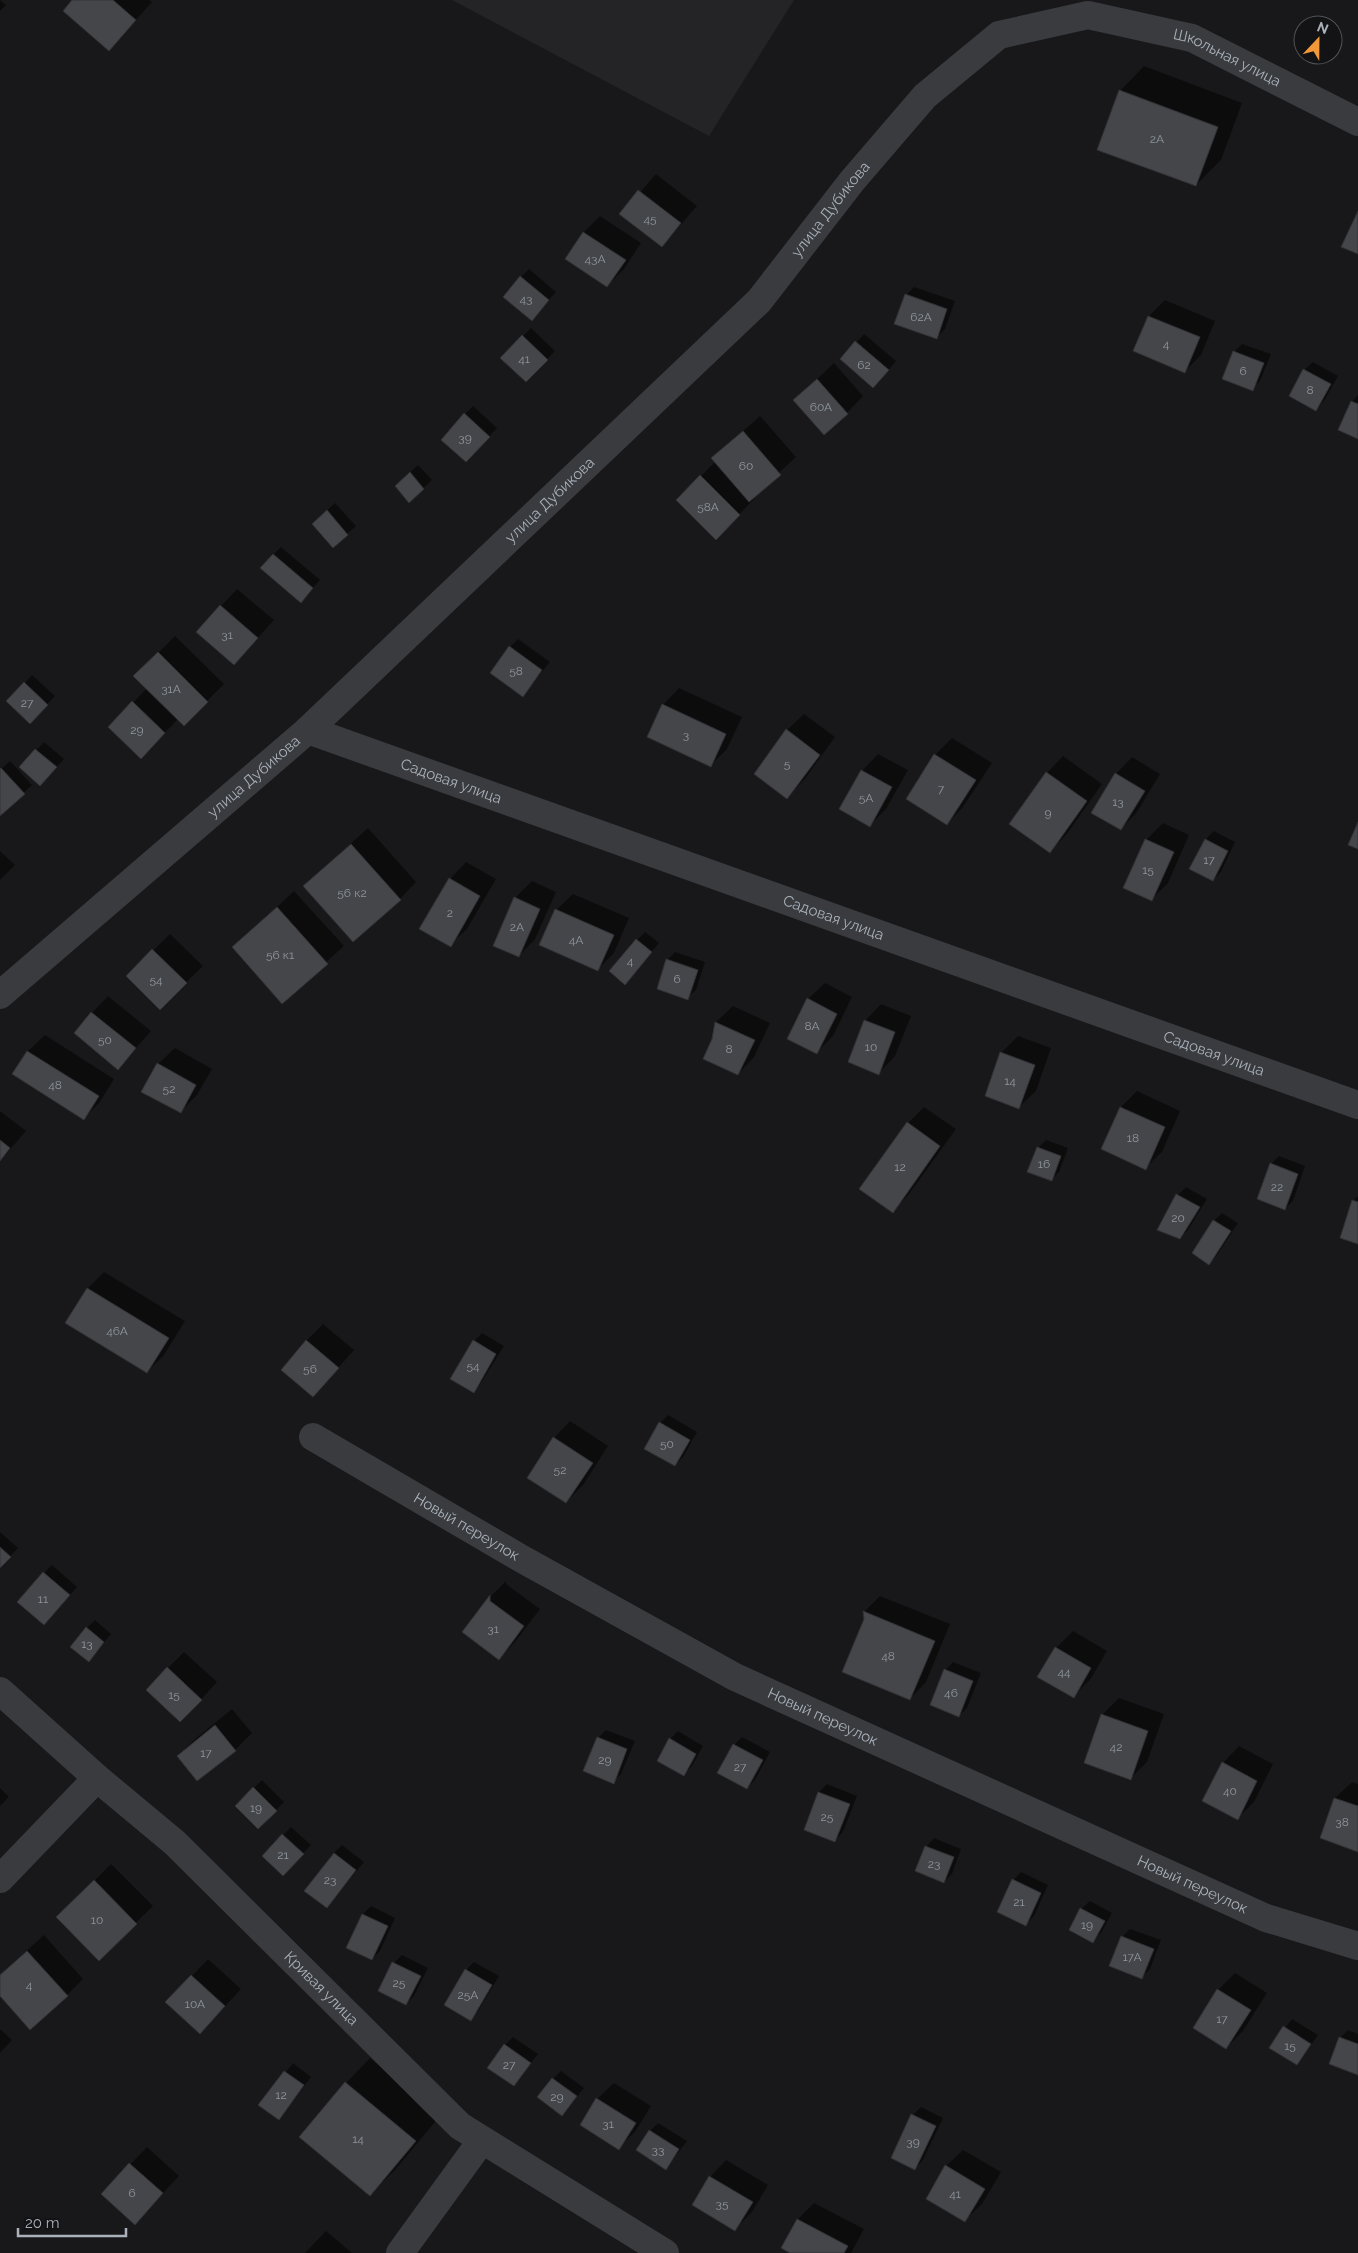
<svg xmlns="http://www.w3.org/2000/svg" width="1358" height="2253" viewBox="0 0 1358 2253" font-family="Raleway,sans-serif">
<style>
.built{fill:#242427}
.shadow{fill:#0007}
.building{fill:#44464a;stroke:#323236}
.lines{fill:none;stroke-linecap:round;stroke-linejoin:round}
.minor{stroke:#393b3f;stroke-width:28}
.labels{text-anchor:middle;stroke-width:5;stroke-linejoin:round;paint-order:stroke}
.number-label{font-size:12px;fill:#90969e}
.street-label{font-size:15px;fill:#aab1ba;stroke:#131315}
</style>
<rect width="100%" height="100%" fill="#18181a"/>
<polygon class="built" points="452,0 794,0 709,136"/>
<g class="shadow">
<polygon points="0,0 6,5 0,11"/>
<polygon points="74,0 149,0 152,2 109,50"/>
<polygon points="1144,66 1242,103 1221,160 1196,185 1120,91"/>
<polygon points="656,174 697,206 662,246 621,214"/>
<polygon points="600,216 641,243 624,269 607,286 566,259 584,232"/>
<polygon points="529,269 556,292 532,319 521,277"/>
<polygon points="914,287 955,301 945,329 937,337 906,295"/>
<polygon points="1165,300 1215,321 1201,355 1185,371 1149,316"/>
<polygon points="531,328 555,351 526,381 523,336"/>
<polygon points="864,334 896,361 881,379 842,359"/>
<polygon points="1242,344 1271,354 1260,381 1252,389 1234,352"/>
<polygon points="1313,362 1338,376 1324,401 1316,409 1290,395 1304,370"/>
<polygon points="834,363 863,396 847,413 795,400"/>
<polygon points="1358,395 1358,438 1352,402"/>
<polygon points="473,406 497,428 474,453 465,414"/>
<polygon points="760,416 796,457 754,496 756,497 733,521 677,500 716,461 713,458"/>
<polygon points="418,465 432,480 410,501 404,478"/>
<polygon points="335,503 356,526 333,546 321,516"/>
<polygon points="281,547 320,580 308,593 273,555"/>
<polygon points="237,589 274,620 234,664 221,606"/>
<polygon points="175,636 224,684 184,724 178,719 141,757 110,727 147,688 135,676"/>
<polygon points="518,639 550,662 523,695 510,647"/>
<polygon points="32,675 55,696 30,722 8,701"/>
<polygon points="679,688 742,717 727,749 710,766 663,705"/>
<polygon points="804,714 835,737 804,780 787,797 787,730"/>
<polygon points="952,738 992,763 963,807 947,824 908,799 935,755"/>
<polygon points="44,742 64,759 48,777 21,767"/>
<polygon points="878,754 908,770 886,809 870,825 862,771"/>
<polygon points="1063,756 1102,784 1066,835 1049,852 1047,773"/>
<polygon points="1132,757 1160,774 1137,812 1121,829 1116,774"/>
<polygon points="10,761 32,785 0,815 0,770"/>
<polygon points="1163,823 1189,835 1168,883 1152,899 1146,840"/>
<polygon points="368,828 416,882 400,899 304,886"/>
<polygon points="1214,831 1235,842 1221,872 1213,880 1206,839"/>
<polygon points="0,851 15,865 0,880"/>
<polygon points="466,862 496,879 467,929 450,945 450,879"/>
<polygon points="532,881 556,892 535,939 519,956 495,945 515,898"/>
<polygon points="294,891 344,946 282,1002 234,947"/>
<polygon points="573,894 629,918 614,953 597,970 556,910"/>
<polygon points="645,932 659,943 632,975 637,940"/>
<polygon points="170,934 203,966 160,1008 127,976"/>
<polygon points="675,952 705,962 696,990 687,998 667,960"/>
<polygon points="825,983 852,997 833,1036 817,1052 808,999"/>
<polygon points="108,996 151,1031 118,1068 92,1013"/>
<polygon points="881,1004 911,1016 895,1056 879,1073 865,1021"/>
<polygon points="733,1006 770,1023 754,1057 738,1074 713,1040 716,1022"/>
<polygon points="45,1035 114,1079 100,1102 84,1118 14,1074 28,1051"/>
<polygon points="1018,1036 1051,1048 1036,1091 1019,1107 1001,1053"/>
<polygon points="175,1048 212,1069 197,1095 180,1112 158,1064"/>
<polygon points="1137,1091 1180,1111 1162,1152 1145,1168 1121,1107"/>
<polygon points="924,1107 956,1129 909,1194 893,1211 908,1123"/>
<polygon points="0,1111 26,1131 0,1161"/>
<polygon points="1046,1140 1068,1148 1059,1172 1051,1180 1038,1148"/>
<polygon points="1279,1156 1305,1166 1293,1201 1285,1209 1271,1164"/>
<polygon points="1186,1187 1207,1199 1188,1230 1180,1238 1158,1229 1178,1195"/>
<polygon points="1358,1196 1358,1243 1353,1201"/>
<polygon points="1222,1213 1238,1223 1217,1255 1209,1263 1194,1253 1214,1221"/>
<polygon points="104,1272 185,1321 164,1355 147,1372 88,1288"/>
<polygon points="323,1324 354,1350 313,1396 306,1341"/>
<polygon points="482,1333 504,1346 481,1383 473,1391 474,1341"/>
<polygon points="668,1415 697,1432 683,1457 675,1465 646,1448 660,1423"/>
<polygon points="570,1421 608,1446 583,1485 566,1502 554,1438"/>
<polygon points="0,1532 18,1548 0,1567"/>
<polygon points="52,1565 77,1587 52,1615 44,1573"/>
<polygon points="506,1581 506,1584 540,1609 515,1642 499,1658 464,1632 491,1596"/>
<polygon points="880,1596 950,1624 926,1682 910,1699 864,1612"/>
<polygon points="95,1620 111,1634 89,1660 87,1628"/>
<polygon points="1073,1631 1107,1651 1090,1680 1073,1696 1039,1676 1056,1648"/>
<polygon points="184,1652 217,1682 197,1704 168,1668"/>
<polygon points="953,1662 981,1673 967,1708 959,1716 945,1670"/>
<polygon points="1119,1698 1164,1714 1147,1762 1131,1778 1102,1715"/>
<polygon points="232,1709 252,1733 235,1750 197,1780 178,1756 195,1739"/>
<polygon points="606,1730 635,1741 621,1774 613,1782 598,1738"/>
<polygon points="678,1731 703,1746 692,1766 684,1774 670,1739"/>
<polygon points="742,1737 770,1752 755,1780 747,1788 734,1745"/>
<polygon points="1239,1746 1273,1764 1254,1802 1238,1818 1223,1763"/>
<polygon points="262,1780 284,1802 258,1828 236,1806"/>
<polygon points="1352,1782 1358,1784 1358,1850 1321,1837 1335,1798"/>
<polygon points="827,1784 857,1796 843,1832 835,1840 805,1829 819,1792"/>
<polygon points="0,1788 9,1797 0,1806"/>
<polygon points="291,1827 311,1845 283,1874 263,1856"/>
<polygon points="934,1838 961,1849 952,1874 944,1882 926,1847"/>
<polygon points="342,1845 364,1862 327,1907 334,1853"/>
<polygon points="111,1864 153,1906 99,1959 58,1917"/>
<polygon points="1021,1872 1048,1885 1034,1916 1026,1924 1013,1880"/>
<polygon points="1090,1901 1112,1913 1101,1933 1093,1941 1071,1929 1081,1909"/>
<polygon points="371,1906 395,1918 380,1951 372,1959 348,1948 363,1914"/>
<polygon points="1130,1929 1161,1940 1150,1969 1142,1977 1122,1937"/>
<polygon points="44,1935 83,1979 67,1995 0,1994 0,1975"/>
<polygon points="402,1955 428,1968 414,1996 406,2004 379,1990 394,1963"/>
<polygon points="208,1959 241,1989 216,2016 192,1976"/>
<polygon points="474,1962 499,1976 478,2011 470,2019 466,1970"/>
<polygon points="1235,1973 1267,1993 1243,2031 1226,2048 1195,2028 1218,1990"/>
<polygon points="1292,2019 1318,2035 1297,2064 1270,2047"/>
<polygon points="0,2029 12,2040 0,2053"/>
<polygon points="1348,2030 1358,2034 1358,2073 1340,2038"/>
<polygon points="513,2037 538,2054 514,2085 505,2045"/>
<polygon points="370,2058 440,2116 395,2170 370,2194 301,2136 346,2083"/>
<polygon points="293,2063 311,2077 279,2118 260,2105"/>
<polygon points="561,2071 584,2088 562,2114 553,2079"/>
<polygon points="614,2083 651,2106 635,2132 618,2148 597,2099"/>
<polygon points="921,2107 943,2118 923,2160 915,2169 913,2115"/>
<polygon points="658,2123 687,2141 666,2168 650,2131"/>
<polygon points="147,2147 179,2176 151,2206 103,2193"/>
<polygon points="963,2150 1001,2172 982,2204 965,2220 946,2166"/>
<polygon points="726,2160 768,2185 752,2212 735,2229 710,2177"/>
<polygon points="814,2203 864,2229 851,2253 792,2253 783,2248 798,2219"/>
<polygon points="326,2231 352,2253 305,2253"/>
</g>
<g class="building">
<polygon points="72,0 113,0 136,20 109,51 63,11"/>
<polygon points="1119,90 1218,127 1196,186 1097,150"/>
<polygon points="638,190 681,223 662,247 619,214"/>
<polygon points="1358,211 1358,254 1341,247"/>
<polygon points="583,232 626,260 607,287 565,259"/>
<polygon points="520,276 549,300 532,321 503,297"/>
<polygon points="905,294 947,309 937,339 894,324"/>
<polygon points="1148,316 1200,337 1185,373 1133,351"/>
<polygon points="522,335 548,360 526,382 500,358"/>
<polygon points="855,341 889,370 873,388 840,359"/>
<polygon points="1233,351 1264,363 1253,391 1222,379"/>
<polygon points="1303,369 1331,384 1316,411 1289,396"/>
<polygon points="817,379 848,414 824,435 793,400"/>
<polygon points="1351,401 1358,404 1358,439 1338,430"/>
<polygon points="464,413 490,437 466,462 441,440"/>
<polygon points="743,431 781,475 749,502 711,458"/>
<polygon points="410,472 424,489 409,503 395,486"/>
<polygon points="700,475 740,515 716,540 676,500"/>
<polygon points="327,510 348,535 333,548 312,524"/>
<polygon points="273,554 313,588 301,603 260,568"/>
<polygon points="220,605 258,638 234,665 196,632"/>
<polygon points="509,646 542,670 523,697 490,673"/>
<polygon points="158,652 208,702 184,726 133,676"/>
<polygon points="24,682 48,705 30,724 6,701"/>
<polygon points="132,701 165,733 141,759 108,727"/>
<polygon points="662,704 726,734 711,767 647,737"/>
<polygon points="786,729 820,755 787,799 754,774"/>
<polygon points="35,749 57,767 40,786 19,767"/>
<polygon points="934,754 976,780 947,825 906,799"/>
<polygon points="1,768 25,794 0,816 0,769"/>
<polygon points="861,770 892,787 870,827 839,809"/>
<polygon points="1046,772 1087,801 1050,853 1009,824"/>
<polygon points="1115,773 1145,791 1121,830 1091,813"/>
<polygon points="1358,822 1358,849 1348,845"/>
<polygon points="1145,839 1174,852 1152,901 1123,888"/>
<polygon points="1205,839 1228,851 1213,881 1189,869"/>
<polygon points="351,844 401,900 353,942 303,886"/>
<polygon points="449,878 480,896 451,947 419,929"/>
<polygon points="514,897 540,909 519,957 493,946"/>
<polygon points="277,907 328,964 282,1004 232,947"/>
<polygon points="555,909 614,935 598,971 539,945"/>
<polygon points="636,939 652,952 625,985 609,971"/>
<polygon points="152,949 187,983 160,1010 126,976"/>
<polygon points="666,959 698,970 688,1000 657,989"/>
<polygon points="807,998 837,1014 817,1054 787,1039"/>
<polygon points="91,1012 136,1048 118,1070 74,1033"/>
<polygon points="864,1020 895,1032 879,1075 848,1062"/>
<polygon points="715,1022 755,1040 738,1075 703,1059 712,1039"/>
<polygon points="27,1051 99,1096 84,1120 12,1074"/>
<polygon points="1000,1052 1035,1065 1019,1109 985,1096"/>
<polygon points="157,1063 196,1085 181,1113 141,1092"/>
<polygon points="1120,1107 1165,1127 1146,1170 1101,1149"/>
<polygon points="907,1122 940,1146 893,1213 859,1189"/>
<polygon points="0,1140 10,1148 0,1161"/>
<polygon points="1037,1147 1061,1156 1052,1181 1027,1172"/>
<polygon points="1270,1163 1298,1174 1285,1210 1257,1199"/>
<polygon points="1176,1194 1200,1207 1180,1239 1157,1230"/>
<polygon points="1352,1200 1358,1202 1358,1244 1340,1238"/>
<polygon points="1213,1220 1231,1231 1209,1265 1192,1253"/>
<polygon points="87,1288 169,1338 147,1373 65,1323"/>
<polygon points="306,1340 339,1368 313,1397 281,1370"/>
<polygon points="473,1340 496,1354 474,1393 450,1379"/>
<polygon points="659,1422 690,1440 675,1466 644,1449"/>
<polygon points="553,1437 593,1463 566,1503 527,1478"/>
<polygon points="0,1547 11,1557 0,1568"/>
<polygon points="43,1572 70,1595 44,1625 17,1602"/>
<polygon points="490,1595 490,1601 524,1626 499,1660 462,1632"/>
<polygon points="863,1611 935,1641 910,1700 842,1672 864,1619"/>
<polygon points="86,1627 104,1642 89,1662 70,1647"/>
<polygon points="1055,1647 1091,1668 1074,1698 1037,1677"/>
<polygon points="167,1667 202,1700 180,1722 146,1690"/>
<polygon points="944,1669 973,1681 959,1717 930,1705"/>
<polygon points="1101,1714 1148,1731 1131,1780 1084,1763"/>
<polygon points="215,1725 236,1751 197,1781 177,1756"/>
<polygon points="597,1737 627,1749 614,1784 583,1771"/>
<polygon points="669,1738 696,1754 684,1776 657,1761"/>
<polygon points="733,1744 763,1760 747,1789 717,1773"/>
<polygon points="1222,1762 1257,1781 1238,1820 1202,1801"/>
<polygon points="253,1787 277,1811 258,1829 235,1806"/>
<polygon points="818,1792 850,1804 835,1842 804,1830"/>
<polygon points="1334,1798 1358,1806 1358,1852 1320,1838"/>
<polygon points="282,1834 304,1854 283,1876 262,1856"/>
<polygon points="925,1846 954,1857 944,1883 915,1871"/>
<polygon points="334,1853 356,1870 327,1908 304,1891"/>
<polygon points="1012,1879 1041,1893 1026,1926 997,1912"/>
<polygon points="94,1880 137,1924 99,1961 56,1917"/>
<polygon points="1080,1908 1105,1921 1093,1943 1069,1930"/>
<polygon points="362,1914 388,1926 372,1960 346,1948"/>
<polygon points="1121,1936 1154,1949 1142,1979 1109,1966"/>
<polygon points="27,1951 68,1996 30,2030 0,1996 0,1975"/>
<polygon points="392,1962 421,1976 406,2005 378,1991"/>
<polygon points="465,1969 492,1985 471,2021 444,2005"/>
<polygon points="191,1975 225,2006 200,2034 165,2002"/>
<polygon points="1217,1989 1251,2010 1226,2049 1193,2028"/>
<polygon points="1283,2026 1311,2044 1297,2065 1269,2048"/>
<polygon points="1339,2037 1358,2044 1358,2075 1329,2064"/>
<polygon points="504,2044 531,2063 514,2086 487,2068"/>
<polygon points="284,2071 304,2085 279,2120 258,2105"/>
<polygon points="552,2078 577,2096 562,2116 537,2097"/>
<polygon points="345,2082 416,2141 370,2196 299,2137"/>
<polygon points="596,2098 636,2123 619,2150 580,2125"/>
<polygon points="911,2114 936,2126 915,2170 891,2158"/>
<polygon points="649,2130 679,2149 666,2170 636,2150"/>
<polygon points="129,2163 163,2193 135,2225 101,2194"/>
<polygon points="945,2165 985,2189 965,2222 926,2199"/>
<polygon points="709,2176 753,2202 735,2231 692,2205"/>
<polygon points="797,2219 848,2246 844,2253 790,2253 781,2248"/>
</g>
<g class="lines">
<g class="minor">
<path id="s1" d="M308,730L1358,1105"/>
<path id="s2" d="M0,995L308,730L759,301L852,181L925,96L999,35L1088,15L1192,38L1358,122"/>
<path id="s3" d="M313,1437L522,1559L735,1677L1266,1918L1358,1946"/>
<path id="s4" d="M0,1691L97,1778L175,1843L460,2126L665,2253"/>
<polyline points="0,1879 97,1778"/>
<polyline points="400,2253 482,2140"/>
</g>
</g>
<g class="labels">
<g class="number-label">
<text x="1157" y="143">2А</text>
<text x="650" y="223">45</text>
<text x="595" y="263">43А</text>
<text x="526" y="303">43</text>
<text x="921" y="321">62А</text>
<text x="1166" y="348">4</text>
<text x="524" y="363">41</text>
<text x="864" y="369">62</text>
<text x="1243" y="375">6</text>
<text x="1310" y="394">8</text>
<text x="821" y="411">60А</text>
<text x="465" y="442">39</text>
<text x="746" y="470">60</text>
<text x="708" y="511">58А</text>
<text x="227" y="639">31</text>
<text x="516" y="675">58</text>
<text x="171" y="693">31А</text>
<text x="27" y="707">27</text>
<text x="137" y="734">29</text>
<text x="686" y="739">3</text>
<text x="787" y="768">5</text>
<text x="941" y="793">7</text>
<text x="866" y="802">5А</text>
<text x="1118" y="806">13</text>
<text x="1048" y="817">9</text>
<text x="1209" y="864">17</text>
<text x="1148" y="874">15</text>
<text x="352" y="897">56 к2</text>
<text x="450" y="917">2</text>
<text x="517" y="931">2А</text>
<text x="576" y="944">4А</text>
<text x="280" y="959">56 к1</text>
<text x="630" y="965">4</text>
<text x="677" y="983">6</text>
<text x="156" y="984">54</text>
<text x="812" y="1030">8А</text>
<text x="105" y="1044">50</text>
<text x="871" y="1051">10</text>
<text x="729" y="1053">8</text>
<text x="1010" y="1085">14</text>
<text x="55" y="1089">48</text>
<text x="169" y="1093">52</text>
<text x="1133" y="1142">18</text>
<text x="1044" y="1168">16</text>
<text x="900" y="1171">12</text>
<text x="1277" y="1191">22</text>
<text x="1178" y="1222">20</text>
<text x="117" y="1335">46А</text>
<text x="473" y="1370">54</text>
<text x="310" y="1373">56</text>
<text x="667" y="1448">50</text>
<text x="560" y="1474">52</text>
<text x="43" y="1603">11</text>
<text x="493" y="1633">31</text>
<text x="87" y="1648">13</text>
<text x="888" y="1660">48</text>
<text x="1064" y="1676">44</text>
<text x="951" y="1697">46</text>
<text x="174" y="1699">15</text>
<text x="1116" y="1751">42</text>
<text x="206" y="1757">17</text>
<text x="605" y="1764">29</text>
<text x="740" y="1771">27</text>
<text x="1230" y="1795">40</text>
<text x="256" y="1812">19</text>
<text x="827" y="1821">25</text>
<text x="1342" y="1826">38</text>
<text x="283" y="1859">21</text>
<text x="934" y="1868">23</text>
<text x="330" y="1884">23</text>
<text x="1019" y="1906">21</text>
<text x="97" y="1924">10</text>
<text x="1087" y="1929">19</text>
<text x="1132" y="1961">17А</text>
<text x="399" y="1987">25</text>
<text x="29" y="1989">4</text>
<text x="468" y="1999">25А</text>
<text x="195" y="2008">10А</text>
<text x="1222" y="2023">17</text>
<text x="1290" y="2050">15</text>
<text x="509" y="2069">27</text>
<text x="281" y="2099">12</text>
<text x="557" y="2101">29</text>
<text x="608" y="2128">31</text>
<text x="358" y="2143">14</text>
<text x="913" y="2146">39</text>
<text x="658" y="2154">33</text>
<text x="132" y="2197">6</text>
<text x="955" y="2198">41</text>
<text x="722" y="2208">35</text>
</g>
<g class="street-label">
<text dy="5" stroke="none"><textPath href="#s2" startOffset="1626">Школьная улица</textPath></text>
<text dy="5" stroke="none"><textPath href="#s2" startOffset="1145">улица Дубикова</textPath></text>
<text dy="5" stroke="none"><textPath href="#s2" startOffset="740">улица Дубикова</textPath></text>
<text dy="5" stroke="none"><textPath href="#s2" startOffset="335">улица Дубикова</textPath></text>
<text dy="5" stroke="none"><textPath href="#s1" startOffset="152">Садовая улица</textPath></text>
<text dy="5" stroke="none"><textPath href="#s1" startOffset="558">Садовая улица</textPath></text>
<text dy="5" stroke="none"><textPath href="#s1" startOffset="962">Садовая улица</textPath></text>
<text dy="5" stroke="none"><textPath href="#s3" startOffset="178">Новый переулок</textPath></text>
<text dy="5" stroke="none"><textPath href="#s3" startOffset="582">Новый переулок</textPath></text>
<text dy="5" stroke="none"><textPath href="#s3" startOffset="988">Новый переулок</textPath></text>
<text dy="5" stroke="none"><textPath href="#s4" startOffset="438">Кривая улица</textPath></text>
</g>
</g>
<g transform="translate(1318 40) rotate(22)"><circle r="24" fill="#131315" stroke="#4f5257"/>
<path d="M0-4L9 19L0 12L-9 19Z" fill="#f29838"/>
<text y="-8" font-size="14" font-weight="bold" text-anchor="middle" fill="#aab1ba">N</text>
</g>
<path d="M18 2228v8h108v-8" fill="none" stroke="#aab1ba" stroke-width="2.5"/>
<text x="25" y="2228" font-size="15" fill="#aab1ba" stroke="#131315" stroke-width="4" paint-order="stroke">20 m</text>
</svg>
